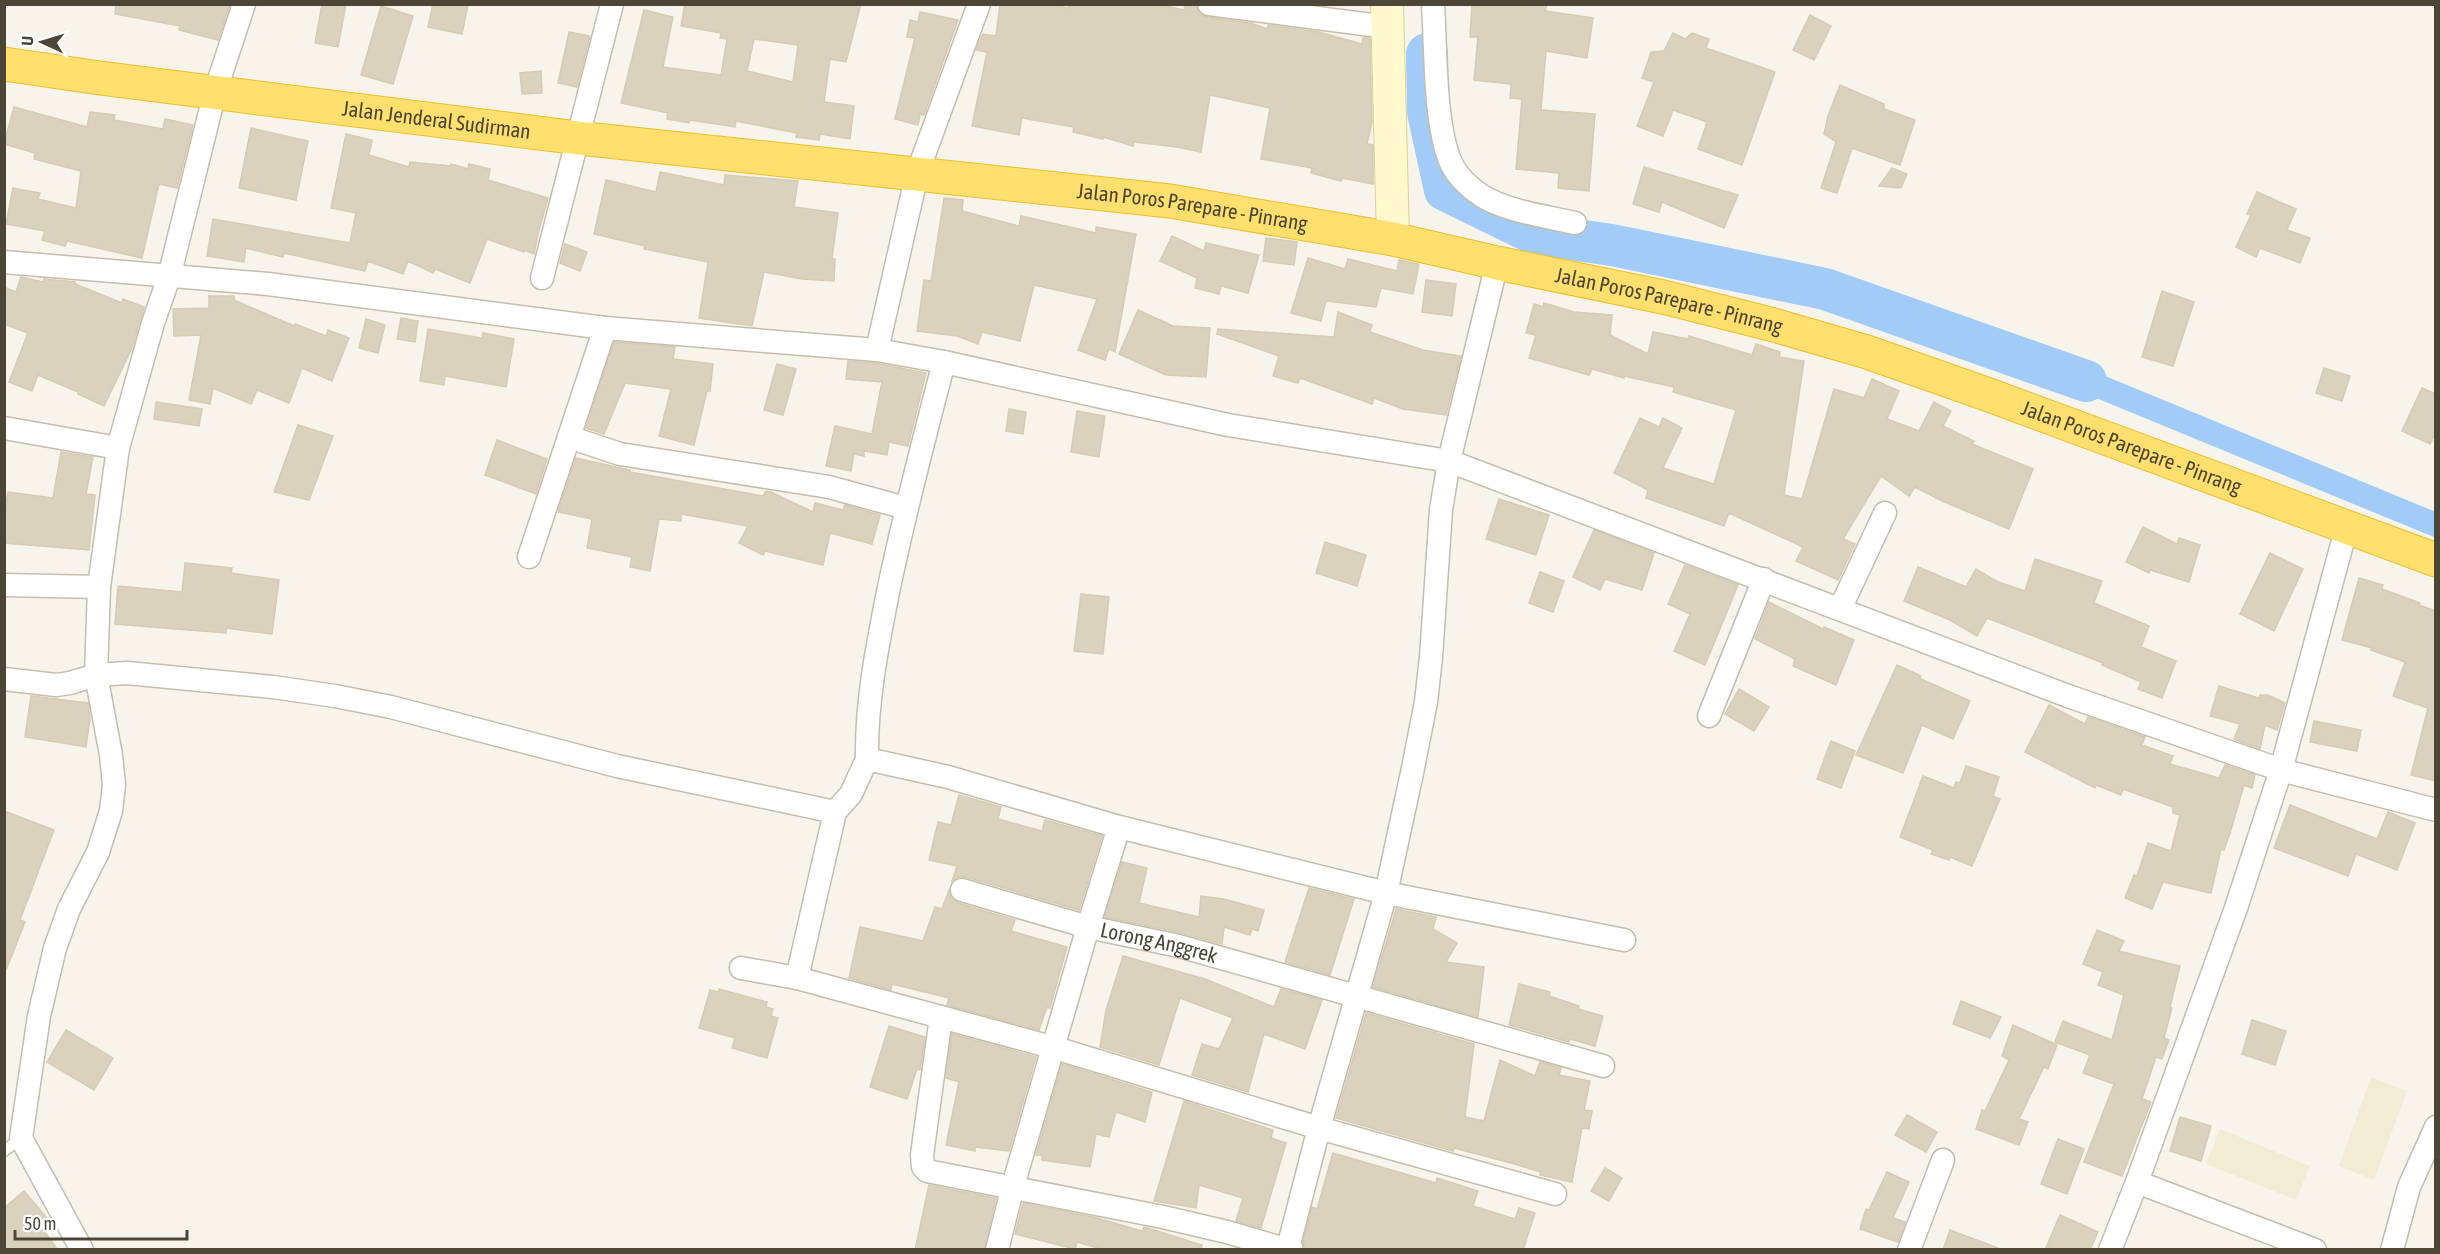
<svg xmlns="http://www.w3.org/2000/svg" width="2440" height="1254" viewBox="0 0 2440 1254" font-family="'Asap Condensed',sans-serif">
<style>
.education{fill:#f1ecd4}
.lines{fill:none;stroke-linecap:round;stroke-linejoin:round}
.canal{stroke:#a2cbf8;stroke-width:24}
.river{stroke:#a2cbf8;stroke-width:42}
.building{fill:#dad2bf;stroke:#d5ccb1;stroke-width:1.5;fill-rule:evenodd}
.lane-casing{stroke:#c4beac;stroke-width:13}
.street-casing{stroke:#c4beac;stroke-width:25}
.secondary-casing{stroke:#dbd196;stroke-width:34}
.highway-casing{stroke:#eebe2e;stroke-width:35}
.lane{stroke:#fff;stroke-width:10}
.street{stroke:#fff;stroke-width:22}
.secondary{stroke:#fff9cd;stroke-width:32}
.highway{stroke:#ffdf6e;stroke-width:33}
.labels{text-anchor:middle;stroke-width:4.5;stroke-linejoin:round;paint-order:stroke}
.street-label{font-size:21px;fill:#4c4637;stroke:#fff}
</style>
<rect width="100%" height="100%" fill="#f7f5eb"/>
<g class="education">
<polygon points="2371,1077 2407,1091 2374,1180 2339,1166"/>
<polygon points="2220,1129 2310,1166 2296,1200 2206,1164"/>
</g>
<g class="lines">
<polyline class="canal" points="2086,381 2436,525"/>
<polyline class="river" points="1427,54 1428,112 1445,190 1535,234 1612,245 1825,289 2086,381"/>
</g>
<g class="building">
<polygon points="116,4 230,4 218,40 179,30 180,26 115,14"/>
<polygon points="322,4 346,4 338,47 315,43"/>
<polygon points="433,4 468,4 462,34 428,27"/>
<path d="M685,4H861L846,62L830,59L824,102L854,106L850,139L820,134L819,140L796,137L797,133L736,121L735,127L690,120L689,123L667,119L668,113L621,103L644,10L673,17L663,67L721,75L727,39L720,38L721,33L681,26ZM754,39L798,45L793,82L747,71Z"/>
<polygon points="1000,4 1047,4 1069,8 1069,4 1156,4 1184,10 1185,4 1192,4 1196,5 1200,14 1207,17 1251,23 1267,29 1268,25 1319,32 1362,44 1363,38 1370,38 1372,122 1367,144 1373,145 1373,184 1342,178 1341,181 1311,173 1312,168 1261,159 1270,108 1210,95 1201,152 1177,147 1134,142 1133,146 1103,137 1103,139 1073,132 1074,127 1022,118 1019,135 972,126 987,52 976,50 983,34 996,36"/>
<polygon points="1472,4 1547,4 1545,11 1593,18 1587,58 1546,51 1541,110 1595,114 1589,191 1558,188 1559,173 1516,169 1522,99 1510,98 1511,84 1474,80 1478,37 1470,37"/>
<polygon points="381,6 413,16 393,84 361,75"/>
<polygon points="920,12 958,20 924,115 920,114 918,125 895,119 915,38 907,37 910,20 918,22"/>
<polygon points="1810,15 1831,26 1814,60 1793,50"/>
<polygon points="569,32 590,36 577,87 558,83"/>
<polygon points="1673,33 1685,39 1692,33 1709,39 1706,48 1775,72 1742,165 1698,149 1707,122 1673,110 1663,136 1637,126 1654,82 1642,78 1651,52 1664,51"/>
<polygon points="541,71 542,93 522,94 520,73"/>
<polygon points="1840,85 1884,104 1884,109 1915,120 1900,165 1852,148 1837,193 1821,188 1836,142 1824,134 1828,116"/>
<polygon points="14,107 87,127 90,112 115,115 114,120 163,129 165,119 193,125 177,188 159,184 142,258 67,241 65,246 42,240 45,231 6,224 13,188 40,193 38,199 76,208 81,171 34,159 35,153 4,144"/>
<polygon points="251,128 308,141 296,200 239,188"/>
<polygon points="346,134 372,140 369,155 409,167 410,162 451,166 451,164 468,169 469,164 490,169 488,180 548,198 538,234 534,254 524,250 524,252 487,239 470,283 435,269 433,273 408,261 403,274 368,261 365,271 284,253 283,257 246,248 244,262 207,256 213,219 350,243 356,213 331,208"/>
<polygon points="1644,167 1738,195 1724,228 1662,202 1659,212 1633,204"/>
<polygon points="1892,168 1907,174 1901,188 1879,186"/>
<polygon points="660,172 724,185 725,175 798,181 794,207 838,213 832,259 835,259 834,281 802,279 764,272 752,326 699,318 708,262 644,249 645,246 594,234 606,180 656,192"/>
<polygon points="2257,192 2296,209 2287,230 2310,238 2300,263 2260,248 2256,257 2236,247 2251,215 2247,214"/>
<polygon points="944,198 963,200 962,211 1019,226 1021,216 1096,233 1096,227 1136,234 1115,352 1109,349 1105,360 1078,350 1097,299 1034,285 1020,341 982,332 978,344 957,336 917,331 924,280 931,281"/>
<polygon points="1172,236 1204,251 1206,243 1259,255 1248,293 1221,286 1219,294 1195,288 1197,278 1160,261"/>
<polygon points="1266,238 1297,242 1294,265 1263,261"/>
<polygon points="565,244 587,252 580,271 560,263"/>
<polygon points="1308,258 1345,269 1348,259 1397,271 1399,260 1419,264 1413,294 1381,288 1376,307 1326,301 1321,321 1291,313"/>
<polygon points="21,277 43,282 44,279 75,282 75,284 122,303 123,299 144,307 132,348 104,406 78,394 78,392 38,375 32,391 9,382 28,333 4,324 4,287 16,292"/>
<polygon points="1426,280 1456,284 1452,316 1422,312"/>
<polygon points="2162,291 2194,302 2173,366 2142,357"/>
<polygon points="209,296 234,296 234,300 294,326 295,324 326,336 328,330 349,338 332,381 302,368 289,403 257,390 251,404 213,388 210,404 189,400 201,335 174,336 173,309 209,308"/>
<polygon points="1544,303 1574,312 1612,315 1610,335 1648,354 1653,332 1688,339 1689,336 1752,355 1756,344 1780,352 1779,357 1804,361 1784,495 1802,499 1834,389 1864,398 1872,379 1899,391 1887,419 1919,431 1934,402 1951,411 1943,426 1974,441 1972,444 2033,469 2009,529 1942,501 1915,487 1909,496 1881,476 1843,539 1855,544 1838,580 1796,561 1803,547 1729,513 1724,526 1646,498 1648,490 1614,473 1640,418 1659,427 1663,418 1682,428 1663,468 1714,484 1736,410 1673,392 1674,387 1624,376 1624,378 1592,369 1589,375 1529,358 1536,335 1526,333 1534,304 1543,307"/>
<polygon points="1138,310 1173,326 1210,328 1206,377 1166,375 1119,354"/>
<polygon points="1338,312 1372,325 1370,332 1423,350 1461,356 1446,415 1403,409 1374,398 1372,404 1300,378 1298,383 1273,376 1279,356 1217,334 1218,329 1334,337"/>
<polygon points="401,318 418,321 415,342 397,339"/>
<polygon points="366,319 385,325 378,353 359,348"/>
<polygon points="428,329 482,338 483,333 514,339 506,387 445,376 444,385 420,381"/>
<polygon points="614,342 675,347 673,359 713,364 710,391 707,391 694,445 659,436 671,389 625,383 604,434 586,428"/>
<polygon points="848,361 875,363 926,373 908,446 889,442 887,455 864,451 864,456 854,454 851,471 826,466 835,426 872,434 882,382 846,379"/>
<polygon points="777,364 796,369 783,415 764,410"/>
<polygon points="2324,368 2350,376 2342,401 2316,393"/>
<polygon points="2422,388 2436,394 2436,432 2430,444 2402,431"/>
<polygon points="156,402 202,409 199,426 154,419"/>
<polygon points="1009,409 1026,412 1023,434 1006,431"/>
<polygon points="1077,411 1105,416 1099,457 1071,452"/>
<polygon points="298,425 333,436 309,500 274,492"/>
<polygon points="497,440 547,459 536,494 485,475"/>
<polygon points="61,452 93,457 86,494 95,495 89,550 4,543 4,515 8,492 53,498"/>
<polygon points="576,458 630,470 630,472 763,496 766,491 771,492 813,512 815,503 843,510 845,505 880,515 872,544 830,533 823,565 765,551 763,555 739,543 748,526 681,514 681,521 659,519 650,571 630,567 632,557 587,548 592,519 558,512"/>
<polygon points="1499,499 1549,515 1536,555 1486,539"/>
<polygon points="2143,527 2177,544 2179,538 2200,545 2189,582 2150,570 2149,573 2126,562"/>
<polygon points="1594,530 1654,553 1642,590 1605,579 1600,590 1573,577"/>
<polygon points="1325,542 1366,555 1357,586 1316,573"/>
<polygon points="2270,553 2303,569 2274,631 2240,614"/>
<polygon points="2035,559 2102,581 2094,603 2149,626 2141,647 2176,661 2162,698 2138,689 2141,682 2102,665 2103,663 1987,618 1977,636 1950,620 1904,601 1918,567 1966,587 1976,569 1998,582 2025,591"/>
<polygon points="185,563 232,568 231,573 279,580 272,634 226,628 226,633 115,624 118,586 182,592"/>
<polygon points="1685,565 1738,585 1705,665 1674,651 1690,614 1668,604"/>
<polygon points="1540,572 1564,581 1553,612 1529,603"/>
<polygon points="2359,578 2383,585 2382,589 2420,603 2419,605 2436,611 2436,781 2411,775 2428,708 2393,696 2405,662 2371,650 2372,648 2342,640"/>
<polygon points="1081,594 1109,597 1103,654 1074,651"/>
<polygon points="1769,602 1823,629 1824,627 1854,640 1836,685 1793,666 1795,659 1755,639"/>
<polygon points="1897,665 1921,676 1919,678 1970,701 1953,739 1922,725 1903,773 1856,755"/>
<polygon points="2219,686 2259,698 2260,695 2268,695 2285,703 2277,730 2265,725 2260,749 2234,739 2240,724 2210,716"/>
<polygon points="1739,689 1769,707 1754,731 1725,714"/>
<polygon points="31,696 88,703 90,719 86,747 25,737"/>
<polygon points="2049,705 2085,724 2088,717 2145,737 2142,745 2173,756 2170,764 2219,778 2225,765 2255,775 2252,788 2244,785 2231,830 2224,850 2221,849 2211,893 2163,882 2152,909 2125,898 2134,875 2137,876 2148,843 2171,851 2180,815 2173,813 2173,807 2123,789 2121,795 2096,785 2095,788 2025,752"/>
<polygon points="2314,721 2361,730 2357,751 2310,742"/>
<polygon points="1831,741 1855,751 1841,788 1817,779"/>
<polygon points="1966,766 1999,777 1993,796 2000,799 1972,866 1950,857 1949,860 1931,854 1933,850 1900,837 1923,776 1954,788 1956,782 1960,783"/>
<polygon points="959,795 1001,807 998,819 1042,831 1045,820 1102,836 1079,910 966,877 958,877 952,881 957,866 929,860 938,822 951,825"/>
<polygon points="2290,805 2377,839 2388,812 2415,823 2397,870 2356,854 2348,876 2274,848"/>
<polygon points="4,811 54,830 20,920 25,922 6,970"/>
<polygon points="1122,862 1147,868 1139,903 1199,917 1201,896 1224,899 1264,910 1258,931 1252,929 1250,935 1224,927 1222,944 1182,933 1105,917"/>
<polygon points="1309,888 1354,899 1330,975 1285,962"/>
<polygon points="949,890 952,899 958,903 1015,920 1011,931 1067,947 1050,1008 1047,1007 1039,1030 947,1005 949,998 892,984 891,990 849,978 860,927 923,941 935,907 942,909"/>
<polygon points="1396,909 1436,917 1433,929 1457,943 1446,962 1484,967 1478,1017 1373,987"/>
<polygon points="2097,930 2124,941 2119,951 2180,966 2170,1007 2172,1008 2164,1038 2169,1040 2162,1059 2156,1057 2142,1099 2151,1102 2122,1176 2084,1162 2114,1084 2083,1073 2090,1055 2055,1042 2063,1021 2112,1040 2124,995 2098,985 2103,972 2083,964"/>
<polygon points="1123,956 1205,979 1274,1007 1281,989 1322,1000 1305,1049 1264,1034 1248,1092 1192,1075 1202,1044 1219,1049 1233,1018 1180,998 1159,1065 1100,1047 1106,1010"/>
<polygon points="1519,984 1550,992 1549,996 1579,1006 1578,1009 1603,1016 1595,1046 1570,1039 1569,1042 1509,1025"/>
<polygon points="719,989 767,1002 766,1007 773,1009 771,1016 778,1018 767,1058 732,1048 735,1038 699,1028 710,990 718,992"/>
<polygon points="1961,1001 2001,1017 1990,1038 1953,1024"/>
<polygon points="1366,1013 1474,1044 1465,1117 1484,1121 1500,1060 1535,1076 1540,1062 1561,1068 1559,1075 1590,1081 1584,1110 1592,1111 1589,1129 1582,1128 1572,1182 1540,1175 1541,1172 1511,1163 1454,1148 1453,1151 1336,1118"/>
<polygon points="2252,1020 2286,1031 2275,1065 2242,1054"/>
<polygon points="2013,1025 2057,1045 2048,1069 2044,1067 2019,1119 2028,1122 2019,1145 1976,1129 1982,1110 1985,1111 2009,1060 2002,1056"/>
<polygon points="889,1026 925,1037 920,1070 917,1069 907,1099 870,1087"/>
<polygon points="66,1030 113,1058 94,1090 47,1062"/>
<polygon points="952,1034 1036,1057 1009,1151 975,1147 975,1151 946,1145 959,1082 946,1078"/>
<polygon points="1062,1064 1152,1092 1145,1122 1116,1112 1109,1137 1096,1134 1090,1167 1042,1160 1042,1155 1036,1155"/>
<polygon points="1184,1101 1273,1130 1271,1138 1286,1143 1261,1228 1236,1221 1243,1198 1199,1185 1196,1208 1154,1201"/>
<polygon points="1907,1115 1937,1132 1926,1152 1895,1135"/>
<polygon points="2180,1117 2211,1126 2201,1161 2170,1151"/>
<polygon points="2058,1139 2084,1149 2067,1194 2041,1184"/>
<polygon points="1333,1153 1436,1183 1437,1178 1478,1191 1473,1206 1515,1219 1519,1208 1535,1213 1523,1250 1305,1250 1303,1243 1312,1207 1317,1209"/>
<polygon points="1605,1168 1622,1178 1609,1201 1591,1191"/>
<polygon points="1887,1172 1909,1182 1893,1218 1905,1222 1898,1242 1860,1229 1866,1209 1869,1210"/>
<polygon points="929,1185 996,1198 984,1250 915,1250"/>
<polygon points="24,1191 46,1217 38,1223 58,1250 4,1250 4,1208"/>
<polygon points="1023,1203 1093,1217 1142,1231 1144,1227 1202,1245 1201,1250 1105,1250 1077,1242 1075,1249 1015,1234"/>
<polygon points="2060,1215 2098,1232 2090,1250 2045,1250"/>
<polygon points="1950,1230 1998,1248 1998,1250 1943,1250"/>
</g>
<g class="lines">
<g class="lane-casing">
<polyline id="lane" points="4,1151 21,1138"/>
</g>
<g class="street-casing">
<g id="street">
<polyline points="1209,4 1387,27"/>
<path d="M1433,4C1436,49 1434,124 1451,163C1457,176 1471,189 1482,196C1509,212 1545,216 1575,223"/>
<polyline points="4,262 268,284 605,328 877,350 944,362"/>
<polyline points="542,278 612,4"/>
<polyline points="605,328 569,437 620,454 829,487 906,508"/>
<polyline points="877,350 917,174 979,4"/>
<polyline points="4,428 118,448"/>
<polyline points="529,557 569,437"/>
<polyline points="4,585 99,587"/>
<polyline points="1840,609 1885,513"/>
<polyline points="4,679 56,685 70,683 96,675 127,673 273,687 335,696 391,707 617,766 835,812 797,978"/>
<polyline points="1709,716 1764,579"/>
<polyline points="835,812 851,794 867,759"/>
<path id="s1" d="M962,890L1088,927L1179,946L1603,1066"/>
<path d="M1624,940L1386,893L1119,827L948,777L867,759C866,703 877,648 888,592C904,515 924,438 944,362L1228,425L1449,461L2068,696L2281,770L2436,810"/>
<polyline points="741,968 797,978 1055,1048 1319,1128 1555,1194"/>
<polyline points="941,1017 922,1155 923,1167 927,1171 1163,1217 1227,1232 1288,1250"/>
<polyline points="2137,1182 2315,1250"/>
<polyline points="82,1250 21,1138 39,1016 55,948 69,909 98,852 111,811 114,785 111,755 96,675 99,587 118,448 153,323 169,277 215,92 244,4"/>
<polyline points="997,1250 1013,1186 1088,927 1119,827"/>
<polyline points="1292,1250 1288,1248 1319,1128 1386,893 1412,773 1426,702 1431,657 1441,510 1449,461 1497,263"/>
<polyline points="1909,1250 1943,1160"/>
<polyline points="2110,1250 2137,1182 2236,908 2281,770 2347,526"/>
<polyline points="2392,1250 2409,1187 2436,1127"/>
</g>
</g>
<g class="secondary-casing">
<polyline id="secondary" points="1387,4 1393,239"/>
</g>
<g class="highway-casing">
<g id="highway">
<path id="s2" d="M4,64L100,78L578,138L1170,201L1393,239L1497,263L1663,297L1774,325L1867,352L1989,395L2436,560"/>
</g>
</g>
<use href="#lane" class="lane"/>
<use href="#street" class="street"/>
<use href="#secondary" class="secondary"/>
<use href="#highway" class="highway"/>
</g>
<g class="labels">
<g class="street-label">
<text dy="7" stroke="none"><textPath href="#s2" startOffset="436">Jalan Jenderal Sudirman</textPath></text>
<text dy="7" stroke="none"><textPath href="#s2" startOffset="1197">Jalan Poros Parepare - Pinrang</textPath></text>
<text dy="7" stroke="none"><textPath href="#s2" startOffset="1683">Jalan Poros Parepare - Pinrang</textPath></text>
<text dy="7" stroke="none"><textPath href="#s2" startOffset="2169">Jalan Poros Parepare - Pinrang</textPath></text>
<text dy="7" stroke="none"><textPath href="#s1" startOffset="204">Lorong Anggrek</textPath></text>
</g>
</g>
<rect width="2440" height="1254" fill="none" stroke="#4c4637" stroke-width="12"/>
<g transform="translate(42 42) rotate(274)" stroke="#ffffff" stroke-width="4.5" paint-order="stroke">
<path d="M0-4.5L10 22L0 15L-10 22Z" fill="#4c4637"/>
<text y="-9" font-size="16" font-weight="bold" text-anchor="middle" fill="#4c4637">U</text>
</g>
<path d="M15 1230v9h172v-9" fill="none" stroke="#4c4637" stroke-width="3"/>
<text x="24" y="1230" font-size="18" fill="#4c4637" stroke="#ffffff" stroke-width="4.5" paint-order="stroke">50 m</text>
</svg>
